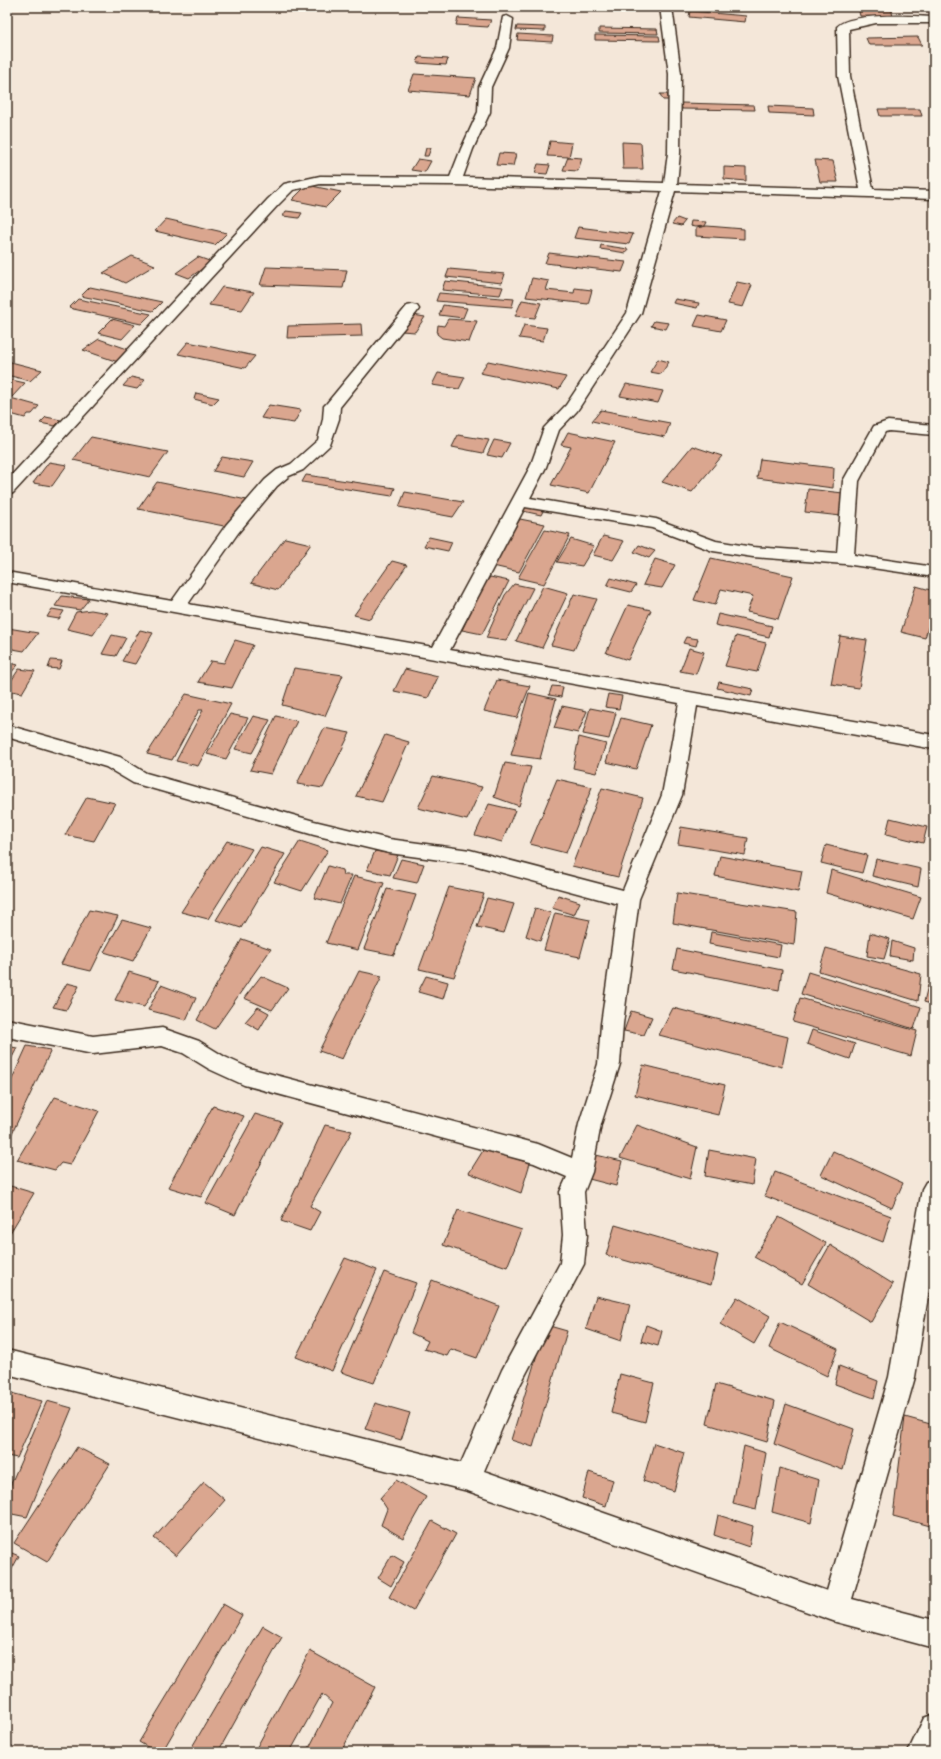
<svg xmlns="http://www.w3.org/2000/svg" width="941" height="1759" viewBox="0 0 941 1759" font-family="'Balsamiq Sans',sans-serif">
<style>
.building{fill:#daa68f;stroke:#3b2a1e}
.lines{fill:none;stroke-linecap:round;stroke-linejoin:round}
.street-casing{stroke:#3b2a1e;stroke-width:3}
.street{fill:#fbf7ec;fill-rule:evenodd}
</style>
<rect width="100%" height="100%" fill="#f4e7d9"/>
<filter id="ink" filterUnits="userSpaceOnUse"><feTurbulence type="fractalNoise" baseFrequency=".025" numOctaves="2"/><feDisplacementMap in="SourceGraphic" scale="8" xChannelSelector="R" yChannelSelector="G"/><feConvolveMatrix kernelMatrix="1 2 1 2 8 2 1 2 1" color-interpolation-filters="sRGB"/></filter>
<g filter="url(#ink)">
<g class="building">
<polygon points="611,7 639,7 637,10"/>
<polygon points="858,7 891,7 893,17 860,16"/>
<polygon points="690,11 746,16 745,22 689,17"/>
<polygon points="458,18 491,20 488,27 456,25"/>
<polygon points="517,26 545,27 545,31 516,30"/>
<polygon points="599,28 657,29 658,34 599,33"/>
<polygon points="518,34 553,36 552,42 517,40"/>
<polygon points="595,35 659,36 660,41 595,40"/>
<polygon points="918,37 922,45 869,45 866,38"/>
<polygon points="419,57 448,59 446,65 417,63"/>
<polygon points="414,74 476,78 470,95 408,90"/>
<polygon points="660,94 667,94 669,100 663,100"/>
<polygon points="681,103 754,105 755,110 682,109"/>
<polygon points="768,106 813,108 814,115 769,113"/>
<polygon points="878,109 920,109 922,116 880,116"/>
<polygon points="550,141 572,143 569,157 547,156"/>
<polygon points="622,142 641,143 643,169 623,169"/>
<polygon points="426,148 431,148 428,156 424,156"/>
<polygon points="499,153 516,154 513,166 496,165"/>
<polygon points="568,157 582,158 578,171 563,170"/>
<polygon points="418,159 431,161 425,172 411,170"/>
<polygon points="815,160 833,161 838,182 820,182"/>
<polygon points="538,164 550,165 547,174 535,173"/>
<polygon points="724,167 746,168 746,181 724,179"/>
<polygon points="307,185 341,192 326,207 292,200"/>
<polygon points="286,211 302,213 299,218 283,216"/>
<polygon points="677,218 685,221 681,226 672,224"/>
<polygon points="166,219 227,233 215,245 155,231"/>
<polygon points="691,221 706,222 704,226 695,227 690,226"/>
<polygon points="707,226 744,229 744,239 696,236 696,228"/>
<polygon points="578,227 633,234 629,244 574,238"/>
<polygon points="601,245 628,249 626,253 600,249"/>
<polygon points="549,253 626,262 622,272 545,263"/>
<polygon points="132,256 155,265 125,283 103,273"/>
<polygon points="198,257 212,262 189,278 176,273"/>
<polygon points="266,267 347,270 343,288 260,285"/>
<polygon points="449,269 505,274 502,283 446,277"/>
<polygon points="532,278 549,281 546,290 574,293 575,288 592,290 588,304 526,297"/>
<polygon points="445,281 503,287 500,295 442,290"/>
<polygon points="737,282 752,285 743,307 728,304"/>
<polygon points="90,287 162,302 153,311 81,296"/>
<polygon points="222,287 254,292 242,310 209,305"/>
<polygon points="439,293 514,299 512,307 436,301"/>
<polygon points="78,299 151,314 141,324 69,308"/>
<polygon points="675,299 699,303 697,308 673,303"/>
<polygon points="522,300 541,303 535,318 515,316"/>
<polygon points="443,305 467,308 463,318 439,315"/>
<polygon points="413,315 425,317 415,332 401,331"/>
<polygon points="699,315 726,320 721,331 694,326"/>
<polygon points="112,319 135,325 122,339 98,333"/>
<polygon points="448,319 477,321 469,342 442,338 437,334 438,325 444,326"/>
<polygon points="654,321 669,323 666,329 651,326"/>
<polygon points="361,324 362,336 287,338 288,326"/>
<polygon points="524,325 547,328 543,341 519,338"/>
<polygon points="99,339 133,351 118,362 83,350"/>
<polygon points="188,342 255,356 245,368 178,354"/>
<polygon points="658,359 669,362 661,374 650,372"/>
<polygon points="7,361 42,370 30,381 7,375"/>
<polygon points="488,361 566,377 559,389 480,373"/>
<polygon points="438,373 465,377 459,389 432,385"/>
<polygon points="131,377 145,380 137,389 123,386"/>
<polygon points="7,379 25,383 12,397 7,396"/>
<polygon points="626,384 663,391 658,403 620,396"/>
<polygon points="196,393 219,398 213,404 194,399"/>
<polygon points="7,397 39,406 32,414 28,414 25,418 7,413"/>
<polygon points="269,405 301,410 294,423 261,418"/>
<polygon points="601,410 670,423 665,437 592,421"/>
<polygon points="46,417 61,420 55,426 40,423"/>
<polygon points="568,432 615,442 589,493 551,485 571,447 561,445"/>
<polygon points="458,435 489,440 483,453 452,447"/>
<polygon points="91,437 168,452 150,477 73,460"/>
<polygon points="494,440 510,443 502,458 487,455"/>
<polygon points="692,446 722,456 692,492 662,482"/>
<polygon points="222,457 253,462 244,477 213,471"/>
<polygon points="760,459 834,468 833,488 757,478"/>
<polygon points="49,462 67,465 52,486 33,483"/>
<polygon points="306,475 395,488 392,496 302,482"/>
<polygon points="157,482 247,500 229,527 138,509"/>
<polygon points="808,489 843,493 841,516 805,512"/>
<polygon points="405,492 463,502 453,517 399,507"/>
<polygon points="527,505 544,509 541,515 523,511"/>
<polygon points="520,519 545,524 519,572 493,566"/>
<polygon points="545,530 570,535 544,584 518,578"/>
<polygon points="603,536 624,541 613,560 593,555"/>
<polygon points="429,537 452,542 448,551 424,546"/>
<polygon points="285,538 311,544 278,590 251,583"/>
<polygon points="571,539 594,546 582,566 557,562"/>
<polygon points="639,545 655,551 649,558 634,552"/>
<polygon points="711,558 793,576 778,619 747,612 753,596 721,589 715,605 694,600"/>
<polygon points="655,559 675,565 662,588 643,585"/>
<polygon points="392,561 407,565 370,619 354,615"/>
<polygon points="490,577 509,581 482,634 462,630 482,588"/>
<polygon points="611,578 636,585 631,592 607,586"/>
<polygon points="514,584 533,588 506,641 486,638 505,595"/>
<polygon points="543,586 568,593 542,648 516,641"/>
<polygon points="916,586 934,591 934,608 925,638 901,632"/>
<polygon points="574,594 597,599 574,650 551,645"/>
<polygon points="62,596 89,599 80,610 55,606"/>
<polygon points="628,605 651,610 628,660 606,653"/>
<polygon points="52,609 64,611 59,619 47,617"/>
<polygon points="91,610 108,613 93,635 67,629 76,612"/>
<polygon points="718,614 772,626 769,637 715,625"/>
<polygon points="8,628 38,633 24,651 7,648 7,630"/>
<polygon points="140,630 153,633 135,664 122,661"/>
<polygon points="112,635 126,638 116,656 102,654"/>
<polygon points="736,636 766,643 757,672 725,666"/>
<polygon points="840,636 867,640 859,688 831,684"/>
<polygon points="686,637 698,639 696,646 683,643"/>
<polygon points="235,640 253,645 232,688 198,682 211,661 224,663"/>
<polygon points="689,648 704,652 696,674 680,671"/>
<polygon points="51,660 62,661 59,669 48,668"/>
<polygon points="7,662 18,665 7,677"/>
<polygon points="294,668 343,675 325,716 282,705"/>
<polygon points="19,669 35,671 22,693 7,690 7,687"/>
<polygon points="405,669 438,677 428,698 394,691"/>
<polygon points="497,680 530,686 517,718 484,711"/>
<polygon points="719,682 753,689 751,696 717,688"/>
<polygon points="552,686 563,687 561,697 549,695"/>
<polygon points="529,693 556,699 540,759 511,755"/>
<polygon points="186,694 231,704 198,766 176,761 203,710 199,710 172,760 147,754"/>
<polygon points="608,694 622,696 619,709 605,707"/>
<polygon points="562,706 587,711 578,733 554,728"/>
<polygon points="590,708 616,713 609,739 583,734"/>
<polygon points="230,714 248,718 226,759 207,754"/>
<polygon points="253,716 270,720 252,753 235,749"/>
<polygon points="276,716 297,721 271,774 250,770"/>
<polygon points="621,718 651,725 636,769 606,762"/>
<polygon points="324,728 350,733 323,788 297,784"/>
<polygon points="385,735 409,742 382,802 356,796"/>
<polygon points="579,737 606,744 596,773 573,768"/>
<polygon points="505,763 531,767 519,806 494,797"/>
<polygon points="433,776 482,787 467,820 418,808"/>
<polygon points="557,779 592,787 566,853 530,844"/>
<polygon points="602,788 643,798 618,877 572,866"/>
<polygon points="87,797 115,803 94,841 65,835"/>
<polygon points="489,804 515,810 502,842 475,835"/>
<polygon points="890,818 927,827 923,843 886,834"/>
<polygon points="681,827 748,838 745,855 678,844"/>
<polygon points="227,841 252,849 208,919 181,912"/>
<polygon points="300,841 328,850 302,891 274,882"/>
<polygon points="826,845 867,855 862,873 821,863"/>
<polygon points="261,847 285,854 241,928 216,920"/>
<polygon points="375,851 398,855 390,875 367,870"/>
<polygon points="720,856 802,871 798,892 715,876"/>
<polygon points="401,859 424,864 417,883 393,878"/>
<polygon points="876,859 921,869 918,887 872,876"/>
<polygon points="328,866 342,870 343,875 352,875 340,904 314,898"/>
<polygon points="831,870 921,897 913,919 826,893"/>
<polygon points="354,876 384,883 358,950 326,943"/>
<polygon points="449,887 484,894 454,977 419,969"/>
<polygon points="387,889 416,895 394,955 364,949"/>
<polygon points="677,893 797,912 794,945 673,923"/>
<polygon points="558,895 580,902 574,915 552,908"/>
<polygon points="487,898 514,904 504,933 477,927"/>
<polygon points="535,908 551,913 540,941 526,936"/>
<polygon points="89,910 118,916 91,971 61,964"/>
<polygon points="555,913 590,920 580,957 544,950"/>
<polygon points="122,920 151,928 133,961 104,952"/>
<polygon points="711,932 781,945 779,957 709,944"/>
<polygon points="870,933 890,939 884,959 867,956"/>
<polygon points="242,939 271,949 215,1029 197,1020"/>
<polygon points="892,941 914,948 913,960 890,956"/>
<polygon points="826,948 921,974 918,1001 819,971"/>
<polygon points="677,949 782,970 779,990 673,969"/>
<polygon points="359,971 382,976 342,1059 319,1051"/>
<polygon points="129,972 159,981 144,1007 115,1000"/>
<polygon points="808,972 921,1007 914,1029 801,994"/>
<polygon points="261,976 288,988 272,1010 244,998"/>
<polygon points="426,976 448,982 443,999 418,992"/>
<polygon points="67,983 79,986 66,1010 53,1007"/>
<polygon points="161,985 196,998 186,1020 148,1010"/>
<polygon points="928,985 934,986 934,1005 924,1002"/>
<polygon points="800,998 917,1031 911,1056 793,1022"/>
<polygon points="258,1007 269,1013 259,1030 245,1022"/>
<polygon points="673,1008 788,1037 782,1067 659,1035"/>
<polygon points="631,1011 652,1017 644,1035 624,1031"/>
<polygon points="812,1030 855,1044 850,1059 807,1044"/>
<polygon points="7,1046 17,1048 7,1067"/>
<polygon points="27,1046 51,1050 7,1144 7,1090"/>
<polygon points="643,1065 725,1085 718,1115 635,1095"/>
<polygon points="55,1097 99,1111 70,1165 61,1163 55,1170 17,1160"/>
<polygon points="213,1106 244,1116 201,1197 168,1187"/>
<polygon points="255,1114 282,1122 235,1215 206,1203"/>
<polygon points="325,1125 352,1131 310,1206 320,1212 310,1231 281,1221"/>
<polygon points="637,1125 697,1147 690,1179 620,1158"/>
<polygon points="484,1149 530,1163 521,1193 469,1173"/>
<polygon points="709,1150 756,1159 752,1185 705,1176"/>
<polygon points="833,1151 903,1183 892,1208 821,1175"/>
<polygon points="596,1155 622,1161 616,1186 589,1179"/>
<polygon points="775,1172 891,1216 883,1242 765,1196"/>
<polygon points="7,1185 34,1193 7,1238"/>
<polygon points="458,1210 522,1230 507,1267 443,1245"/>
<polygon points="779,1217 826,1243 802,1284 754,1257"/>
<polygon points="615,1225 718,1255 711,1285 606,1255"/>
<polygon points="830,1245 893,1284 871,1322 808,1284"/>
<polygon points="345,1258 377,1270 332,1371 296,1357"/>
<polygon points="384,1272 416,1283 374,1383 341,1372"/>
<polygon points="432,1280 499,1306 477,1358 451,1349 447,1356 424,1349 428,1341 411,1333"/>
<polygon points="596,1296 630,1304 621,1341 586,1329"/>
<polygon points="737,1297 770,1316 754,1344 720,1324"/>
<polygon points="780,1322 838,1349 827,1376 769,1348"/>
<polygon points="546,1325 567,1331 533,1447 511,1440"/>
<polygon points="646,1325 662,1331 658,1346 641,1341"/>
<polygon points="839,1366 878,1381 874,1398 835,1384"/>
<polygon points="620,1374 654,1383 645,1422 611,1413"/>
<polygon points="716,1384 775,1401 767,1442 707,1424"/>
<polygon points="11,1393 42,1401 17,1458 7,1456 7,1401"/>
<polygon points="47,1401 72,1408 27,1517 7,1513 7,1493"/>
<polygon points="375,1403 410,1413 401,1440 365,1429"/>
<polygon points="786,1404 854,1429 843,1470 774,1444"/>
<polygon points="905,1417 934,1425 934,1527 893,1516"/>
<polygon points="654,1443 684,1453 674,1491 643,1481"/>
<polygon points="744,1446 766,1453 756,1510 733,1504"/>
<polygon points="77,1447 110,1464 47,1562 14,1543"/>
<polygon points="780,1468 819,1480 811,1523 772,1512"/>
<polygon points="589,1472 613,1480 606,1506 582,1498"/>
<polygon points="396,1480 426,1497 403,1538 381,1525 387,1509 380,1498"/>
<polygon points="204,1482 225,1500 176,1556 154,1538"/>
<polygon points="718,1515 753,1526 749,1547 714,1535"/>
<polygon points="432,1521 456,1534 413,1611 389,1597"/>
<polygon points="7,1551 19,1556 7,1578"/>
<polygon points="392,1555 404,1562 391,1586 378,1578"/>
<polygon points="223,1604 242,1615 162,1752 156,1752 139,1742"/>
<polygon points="263,1626 282,1637 218,1752 189,1752"/>
<polygon points="310,1651 375,1687 341,1752 307,1752 332,1703 322,1694 290,1752 254,1752"/>
</g>
<g class="lines">
<g class="street-casing">
<g id="street">
<path d="M660,7H672L681,74L680,153L677,184L860,189L838,76L837,27C849,12 915,16 934,17V23H876L849,29L850,76L873,189L934,191V199L675,191L641,313L577,411L559,430L546,467L530,498L656,519L716,541L753,547L837,553L843,481L874,426L888,421L934,425V435L889,431L885,432L859,481L854,555L934,567V577L845,564L753,557L713,551L652,528L525,507L450,650L934,735V749L697,706L682,795L639,899L623,1024L620,1064L601,1124L592,1172L584,1192L587,1235L584,1264L520,1385L484,1471L827,1591L889,1377L922,1189L926,1182L934,1179V1259L915,1377L852,1599L934,1620V1648L836,1622L468,1491L7,1374V1350L461,1463L502,1370L560,1263L563,1235L560,1192L567,1177L534,1163L244,1085L209,1069L183,1053L162,1046L93,1054L7,1037V1019L93,1036L162,1028L199,1041L225,1057L249,1068L538,1144L572,1158L579,1124L598,1064L601,1024L618,904L470,864L389,853L314,835L140,785L133,783L106,767L7,737V725L120,757L146,773L314,821L389,839L470,850L623,890L662,795L679,703L7,582V572L172,601L226,525L265,480L277,470L291,464L318,440L323,419L324,406L327,403L407,306L412,305L417,306L419,309L417,312L340,407L339,419L330,445L303,470L289,476L277,486L238,533L188,604L433,647L530,467L544,428L566,405L627,313L662,191L455,185L320,184L293,190L278,205L13,493L7,495V480L268,199L284,184L320,176L450,177L461,149L478,112L479,87L497,48L503,17L507,16L513,19L509,48L491,87L490,112L473,149L463,177L664,183L668,153L669,74Z"/>
<polygon points="934,1714 934,1752 908,1752 924,1718"/>
</g>
</g>
<use href="#street" class="street"/>
</g>
</g>
<rect width="941" height="1759" fill="none" stroke="#fbf7ec" stroke-width="24"/>
<rect x="12" y="12" width="917" height="1735" fill="none" stroke="#3b2a1e" stroke-width="1.5" filter="url(#ink)"/>
</svg>
